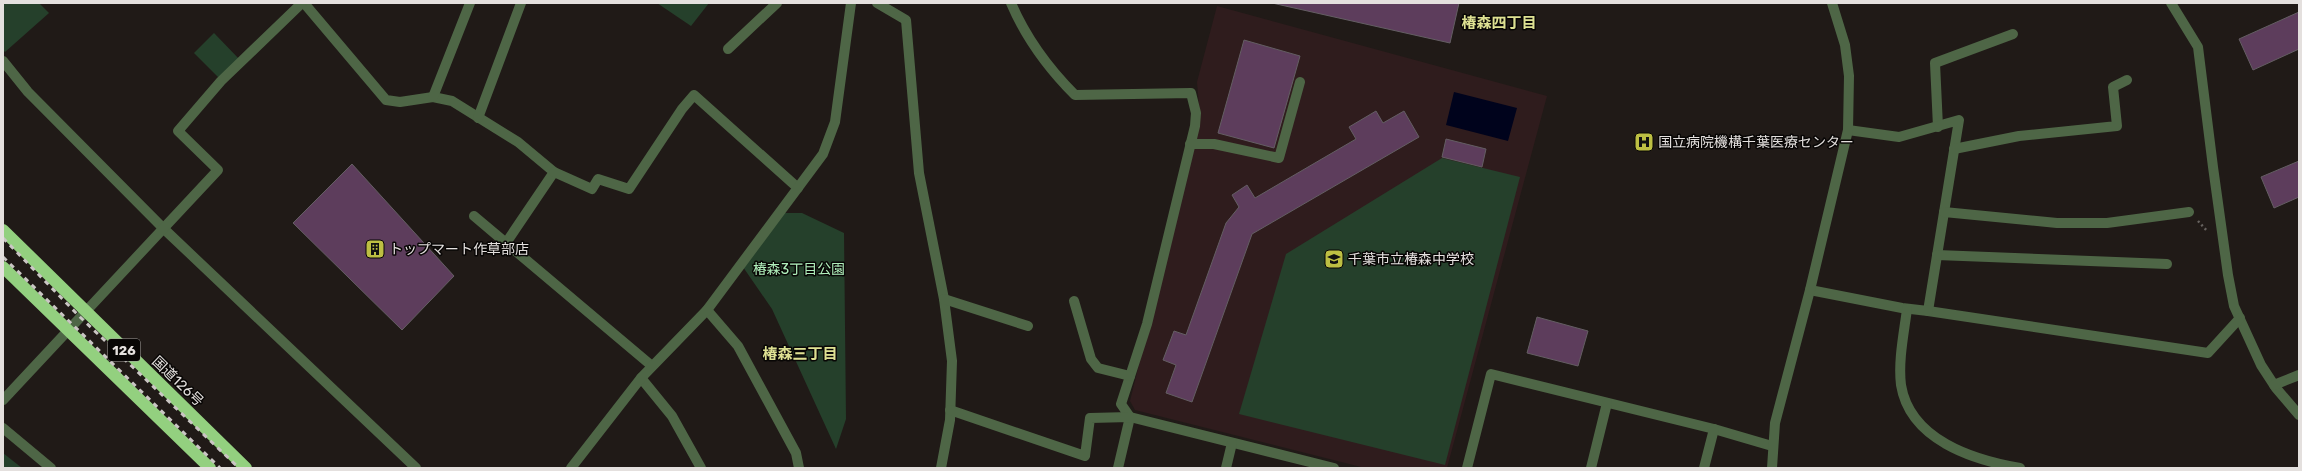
<svg xmlns="http://www.w3.org/2000/svg" width="2302" height="471" viewBox="0 0 2302 471" font-family="Rubik,'Noto Sans JP',sans-serif">
<style>
.education{fill:#2f1c1d}
.green{fill:#25402b}
.water{fill:#00031c}
.building{fill:#5d3d5c;stroke:#645e63}
.lines{fill:none;stroke-linecap:round;stroke-linejoin:round}
.path{stroke:#67625f;stroke-width:2.5;stroke-dasharray:2 3;stroke-linecap:butt}
.minor{stroke:#4e6646;stroke-width:10}
.highway{stroke:#93d07f;stroke-width:12}
.rail{stroke:#cac6c4;stroke-width:3;stroke-dasharray:5 5;stroke-linecap:butt}
.labels{text-anchor:middle;stroke-width:3;stroke-linejoin:round;paint-order:stroke}
.shield{fill:#080605;stroke:#a29f9d;stroke-width:1}
.shield-label{font-size:13px;font-weight:bold;fill:#e4e0de}
.poi-label{font-size:14px;fill:#e4e0de;stroke:#080605;text-anchor:start}
.park-label{font-size:14px;fill:#b0efbb;stroke:#080605}
.street-label{font-size:14px;fill:#e4e0de;stroke:#080605}
.neighbourhood-label{font-size:15px;font-weight:bold;fill:#dee192;stroke:#080605}
</style>
<rect width="100%" height="100%" fill="#201a17"/>
<polygon class="education" points="1217,6 1547,96 1447,468 1365,468 1135,410 1130,401 1200,117 1197,82"/>
<g class="green">
<polygon points="3,3 39,3 49,13 5,52 3,50"/>
<polygon points="657,3 709,3 691,26"/>
<polygon points="214,33 240,60 220,79 194,53"/>
<polygon points="1442,158 1520,177 1445,465 1239,414 1286,254"/>
<polygon points="784,213 802,213 844,233 846,419 836,449 772,309 743,267"/>
<polygon points="3,453 22,468 3,468"/>
</g>
<polygon class="water" points="1454,92 1517,108 1508,141 1446,125"/>
<g class="building">
<polygon points="1272,3 1459,3 1450,43"/>
<polygon points="2299,12 2299,49 2253,70 2239,39"/>
<polygon points="1244,40 1300,56 1274,148 1218,133"/>
<polygon points="1376,111 1383,123 1404,111 1419,137 1252,234 1192,402 1166,393 1176,365 1163,360 1174,331 1186,335 1226,223 1239,207 1232,195 1247,185 1255,198 1356,139 1349,127"/>
<polygon points="1446,139 1486,149 1482,167 1442,157"/>
<polygon points="2299,161 2299,197 2274,208 2261,177"/>
<polygon points="352,164 454,276 402,330 293,223"/>
<polygon points="1537,317 1588,331 1578,366 1527,353"/>
</g>
<g class="lines">
<polyline class="path" points="2198,221 2208,232"/>
<g class="minor">
<polyline points="304,3 386,100 400,102 433,97 452,101 518,142 554,172 506,243"/>
<polyline points="877,3 906,20 919,173 944,299 952,361 950,420 941,468"/>
<path d="M1011,3C1026,38 1048,68 1075,95L1191,93L1196,113L1195,126L1147,324L1121,404L1130,417L1118,468"/>
<polyline points="2171,3 2198,47 2213,167 2228,275 2234,306 2261,365 2276,388 2299,415"/>
<polyline points="728,49 777,3"/>
<polyline points="3,61 28,92 164,229 416,468"/>
<polyline points="433,97 470,3"/>
<polyline points="478,118 521,3"/>
<polyline points="1938,127 1935,63 2013,34"/>
<polyline points="1848,130 1899,137 1959,120 1928,311 2208,353 2240,318"/>
<polyline points="1190,144 1214,144 1279,158 1300,82"/>
<polyline points="1954,149 2019,136 2117,126 2113,87 2127,80"/>
<polyline points="554,172 592,189 598,179 629,189 682,109 694,95 798,188"/>
<polyline points="1944,212 2057,223 2107,223 2189,212"/>
<polyline points="474,216 652,366"/>
<polyline points="1937,255 2167,264"/>
<polyline points="1810,290 1902,308 1928,311"/>
<polyline points="944,299 1028,326"/>
<polyline points="1074,301 1091,359 1098,368 1130,376"/>
<path d="M1907,309C1904,333 1898,361 1901,385C1910,440 1973,460 2020,468"/>
<polyline points="707,310 738,346 796,453 799,468"/>
<polyline points="641,378 672,416 701,468"/>
<polyline points="2274,385 2299,375"/>
<polyline points="3,400 218,170 178,131 221,81 302,3"/>
<polyline points="950,410 1085,456 1090,418 1130,417 1334,468"/>
<polyline points="3,428 51,468"/>
<polyline points="571,468 641,378 707,310 823,154 835,122 851,3"/>
<polyline points="1226,468 1232,443"/>
<polyline points="1467,468 1491,374 1714,429 1772,446"/>
<polyline points="1591,468 1607,403"/>
<polyline points="1704,468 1714,429"/>
<polyline points="1772,468 1775,423 1810,290 1848,130 1849,76 1845,45 1832,3"/>
</g>
<g class="highway">
<polyline points="3,230 246,468"/>
<polyline points="3,267 210,468"/>
</g>
<g class="rail">
<polyline points="3,238 80,317 239,468"/>
<polyline points="3,257 220,468"/>
</g>
</g>
<defs>
<g id="hospital-square" transform="scale(1)"><rect x="-9" y="-9" width="18" height="18" rx="4" fill="#bdbf43" stroke="#080605"/><path d="M-5-5h3v3.5h4V-5h3V5h-3V1.5h-4V5h-3Z" fill="#111"/></g>
<g id="building-square" transform="scale(1)"><rect x="-9" y="-9" width="18" height="18" rx="4" fill="#bdbf43" stroke="#080605"/><path d="M-4-6H4V6H1V3H-1V6H-4ZM-2.5-4.3h1.7v1.8h-1.7ZM.8-4.3h1.7v1.8H.8ZM-2.5-1h1.7V.8h-1.7ZM.8-1h1.7V.8H.8Z" fill="#111"/></g>
<g id="school-square" transform="scale(1)"><rect x="-9" y="-9" width="18" height="18" rx="4" fill="#bdbf43" stroke="#080605"/><path d="M0-5L7-2L0 1L-7-2ZM-4 1L0 2.5L4 1V4Q0 6-4 4Z" fill="#111"/></g>
</defs>
<g fill-rule="evenodd">
<use href="#hospital-square" x="1644" y="142"/>
<use href="#building-square" x="375" y="249"/>
<use href="#school-square" x="1334" y="259"/>
</g>
<g class="labels">
<rect class="shield" x="108" y="339" width="32" height="22" rx="3"/>
<g class="shield-label">
<text x="124" y="355">126</text>
</g>
<g class="poi-label">
<text x="1658" y="147">国立病院機構千葉医療センター</text>
<text x="389" y="254">トップマート作草部店</text>
<text x="1348" y="264">千葉市立椿森中学校</text>
</g>
<g class="park-label">
<text x="799" y="274">椿森3丁目公園</text>
</g>
<g class="street-label">
<text transform="translate(178 381) rotate(44)" y="5">国道126号</text>
</g>
<g class="neighbourhood-label">
<text x="1499" y="28">椿森四丁目</text>
<text x="800" y="359">椿森三丁目</text>
</g>
</g>
<rect width="2302" height="471" fill="none" stroke="#e4e0de" stroke-width="8"/>
</svg>
